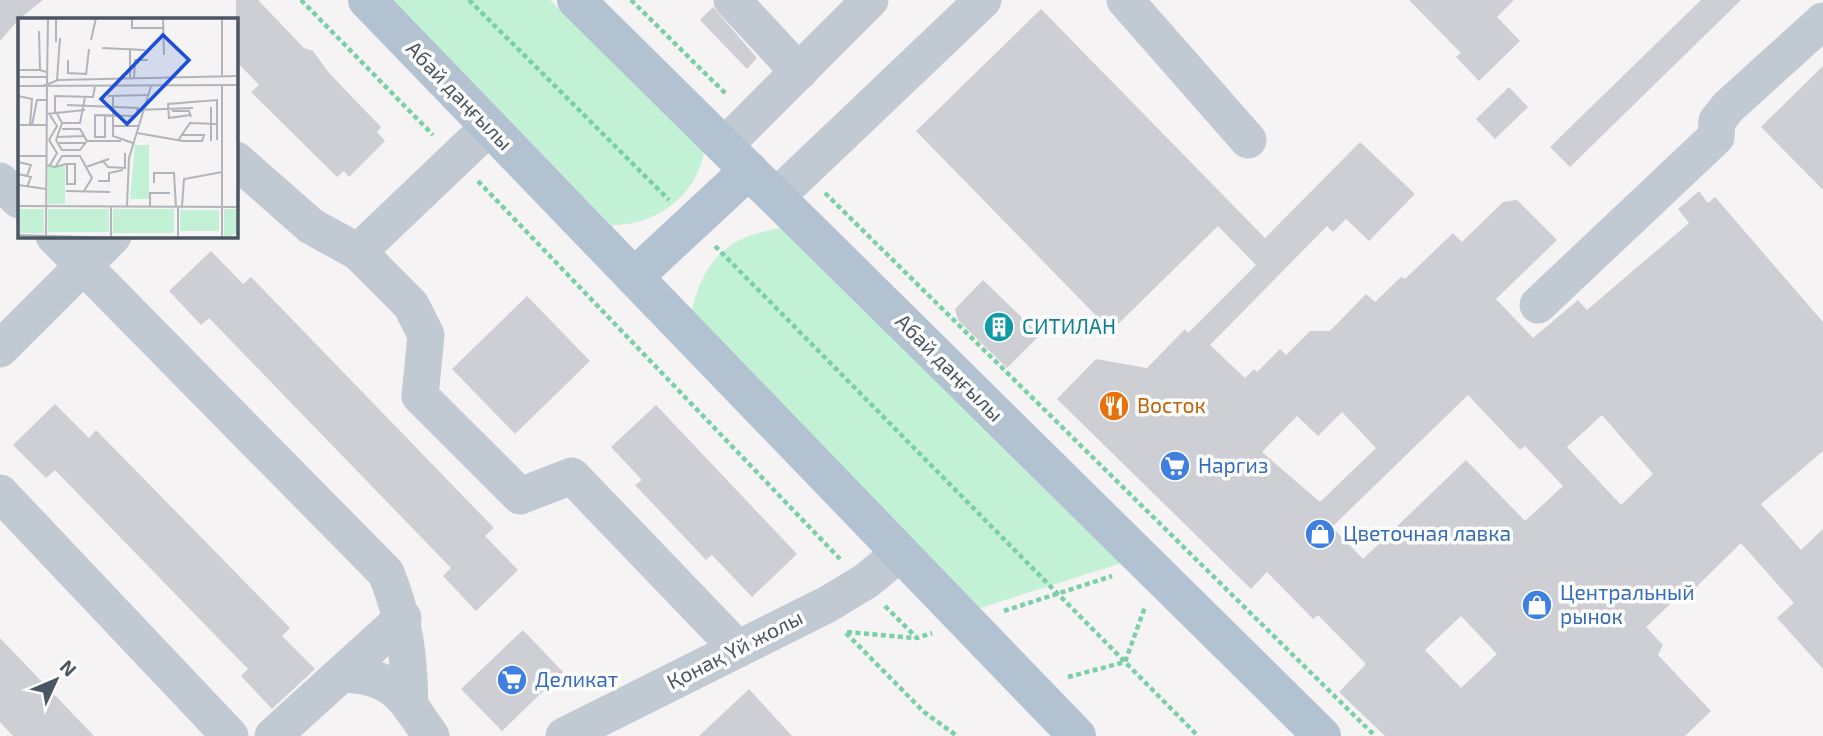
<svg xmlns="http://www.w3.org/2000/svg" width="1823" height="736" viewBox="0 0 1823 736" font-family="'Exo 2',sans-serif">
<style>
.green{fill:#c3f1d5}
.building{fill:#cdcfd5;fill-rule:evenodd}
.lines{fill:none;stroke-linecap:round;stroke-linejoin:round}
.path{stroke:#7ad0a6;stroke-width:4.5;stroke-dasharray:5 3.5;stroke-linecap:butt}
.minor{stroke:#c1cad2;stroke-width:37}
.major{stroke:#b3c2d1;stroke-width:38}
.labels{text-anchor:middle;stroke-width:7;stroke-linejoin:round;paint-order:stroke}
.street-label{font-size:21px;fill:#4a5661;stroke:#fff}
.culture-label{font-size:21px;fill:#0d838f;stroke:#fff;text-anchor:start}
.food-label{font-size:21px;fill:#c56008;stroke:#fff;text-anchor:start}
.shop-label{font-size:21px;fill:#366cbe;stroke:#fff;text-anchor:start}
.inset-road{fill:none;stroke:#b1b4b9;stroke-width:2}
.view{fill:#1d4ed8;fill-opacity:0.15;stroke:#1d4ed8;stroke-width:3.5}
.inset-edge{fill:none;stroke:#4a5661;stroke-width:3.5}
</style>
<rect width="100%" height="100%" fill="#f5f3f3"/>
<g class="green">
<path d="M393,0H550L704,151C697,196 655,226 611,225Z"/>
<path d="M782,228L1128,561L977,609L691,313C704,259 727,236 782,228Z"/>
</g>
<g class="building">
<polygon points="0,0 43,0 19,19 0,41"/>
<polygon points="236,0 258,0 304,48 313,51 329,73 381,127 377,132 385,141 349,177 344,171 337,177 251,92 259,85 236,61"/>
<polygon points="1409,0 1514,0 1497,17 1520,41 1479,81 1456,57 1461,53"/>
<polygon points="1701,0 1741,0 1570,167 1550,147"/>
<polygon points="713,7 757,58 747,69 700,20"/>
<path d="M1041,9L1265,238L1360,142L1415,194L1369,241L1346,219L1333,232L1327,226L1210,345L1245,378L1254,369L1257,372L1280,349L1286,355L1310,331H1330L1366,294L1375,302L1401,277L1405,279L1453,233L1462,242L1503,202L1517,200L1557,240L1496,299L1533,338L1578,300L1587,310L1689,223L1678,209L1699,191L1708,203L1715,197L1823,322V451L1761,504L1801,550L1823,529V669L1777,618L1794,603L1741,543L1688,595L1684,591L1646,627L1663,645L1658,655L1711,711L1685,736H1385L1339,692L1366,664L1318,615L1313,619L1267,572L1251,589L1057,399L1096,359L1147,368L1185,329L1188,333L1256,265L1218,226L1111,331L916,131ZM1468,395L1520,450L1525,446L1563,486L1525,521L1466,460L1363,559L1332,527ZM1342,412L1376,448L1320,502L1262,452L1297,416L1318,436ZM1602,415L1653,474L1621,505L1567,447ZM1461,616L1497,654L1461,688L1425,650Z"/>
<polygon points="1823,66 1823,190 1761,127"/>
<polygon points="1509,87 1528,107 1495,139 1476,119"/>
<polygon points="211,251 243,284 251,277 494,528 485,536 518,570 476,611 443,576 451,568 209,318 201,325 169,291"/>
<polygon points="983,280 1040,335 1007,368 958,320 955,309"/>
<polygon points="527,296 590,361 515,434 452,369"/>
<polygon points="55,404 89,438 96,430 290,628 282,636 315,669 272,709 241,676 248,669 55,470 46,478 13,445"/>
<polygon points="656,405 797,554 752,597 712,555 706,560 655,506 635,485 642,480 611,447"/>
<polygon points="523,630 563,672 502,731 461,689"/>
<polygon points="0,638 94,736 13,736 0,722"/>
<polygon points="749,689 792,736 699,736"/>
</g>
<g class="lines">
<g class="path">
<polyline points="301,0 433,135"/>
<polyline points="469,0 669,200"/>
<polyline points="631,0 727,95"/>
<polyline points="478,181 840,559"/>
<polyline points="825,193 1375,736"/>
<polyline points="715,246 1198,736"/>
<polyline points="885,606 917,638 932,633"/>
<polyline points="1004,611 1112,576"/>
<polyline points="847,632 915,638"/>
<polyline points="846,633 924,712 957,736"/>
<polyline points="1068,677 1125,662 1145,607"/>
</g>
<g class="minor">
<polyline points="732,0 799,72"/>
<polyline points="1125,0 1248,140"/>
<polyline points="724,146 870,0"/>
<polyline points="236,160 311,226 358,252 411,305 426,335 420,396 520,496 572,476 738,649"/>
<polyline points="0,181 19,200"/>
<polyline points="776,197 983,0"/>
<path d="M54,236L386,573C405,620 409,656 410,706"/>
<polyline points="358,252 489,127"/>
<polyline points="1538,305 1716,137 1717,121 1728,107 1823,21"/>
<polyline points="0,349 113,236"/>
<polyline points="0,493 230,736"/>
<path d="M342,674C395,676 402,695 431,736"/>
<polyline points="273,736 403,618"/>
<polyline points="564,736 828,604 866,581 900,553"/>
</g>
<g class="major">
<polyline points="367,0 1077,736"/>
<polyline points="576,0 1322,736"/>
<polyline points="634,277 749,170"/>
</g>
</g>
<defs>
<g id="building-disc" transform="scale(1.575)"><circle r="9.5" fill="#0f9aa8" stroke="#fff"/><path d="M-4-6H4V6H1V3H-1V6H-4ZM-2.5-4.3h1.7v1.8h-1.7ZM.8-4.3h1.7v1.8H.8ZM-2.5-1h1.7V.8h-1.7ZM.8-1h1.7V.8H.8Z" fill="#fff"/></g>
<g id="restaurant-disc" transform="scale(1.575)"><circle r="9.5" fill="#e8710a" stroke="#fff"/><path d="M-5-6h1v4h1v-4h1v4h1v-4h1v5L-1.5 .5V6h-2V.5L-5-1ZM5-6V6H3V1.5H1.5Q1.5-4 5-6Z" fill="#fff"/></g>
<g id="supermarket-disc" transform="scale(1.575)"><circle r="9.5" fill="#3f7fe0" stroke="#fff"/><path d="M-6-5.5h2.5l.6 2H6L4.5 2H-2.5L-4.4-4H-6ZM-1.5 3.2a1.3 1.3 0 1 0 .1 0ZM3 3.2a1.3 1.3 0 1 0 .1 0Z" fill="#fff"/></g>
<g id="shop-disc" transform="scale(1.575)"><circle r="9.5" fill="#3f7fe0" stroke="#fff"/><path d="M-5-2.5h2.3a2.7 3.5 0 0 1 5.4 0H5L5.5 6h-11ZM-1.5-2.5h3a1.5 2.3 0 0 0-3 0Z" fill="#fff"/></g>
</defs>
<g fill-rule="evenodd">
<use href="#building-disc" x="999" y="327"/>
<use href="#restaurant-disc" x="1114" y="406"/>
<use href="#supermarket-disc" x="1175" y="466"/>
<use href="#shop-disc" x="1320" y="534"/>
<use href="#shop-disc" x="1537" y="605"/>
<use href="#supermarket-disc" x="512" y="680"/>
</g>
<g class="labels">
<g class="street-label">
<text transform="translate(459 96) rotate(46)" y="7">Абай даңғылы</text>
<text transform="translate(949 368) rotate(45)" y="7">Абай даңғылы</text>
<text transform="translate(735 650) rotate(-27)" y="7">Қонақ Үй жолы</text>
</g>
<g class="culture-label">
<text x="1022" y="334">СИТИЛАН</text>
</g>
<g class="food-label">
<text x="1137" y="413">Восток</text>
</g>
<g class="shop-label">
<text x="1198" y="473">Наргиз</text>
<text x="1343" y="541">Цветочная лавка</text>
<text x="1560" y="600">Центральный<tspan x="1560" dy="24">рынок</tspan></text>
<text x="535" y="687">Деликат</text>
</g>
</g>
<g transform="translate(18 18)">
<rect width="220" height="220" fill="#f5f3f3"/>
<path d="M117,127H131V181H112ZM30,148H47V186H30ZM0,191H26V215H0ZM30,191H91V214H30ZM95,191H156V215H95ZM206,191H221L220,215L206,220ZM162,192H201V213H162Z" fill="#c3f1d5"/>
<path class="inset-road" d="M114,0V10H145M145,0L146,37M21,13L22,52L28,54M73,22L78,0M38,24V0M84,30L127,32M112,32V60M50,42V55L68,56M0,52H22M68,57L71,31M204,58V0M0,59H29M116,60L117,42H130M39,62L42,20M29,66L30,0M0,68L221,67M25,68L40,62L221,58M0,78L14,81L12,107M90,78L131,77M95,78V118L115,125M49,87L121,90M118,92L175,90M154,93H171L173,99M38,94L44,105L38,122M37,95V78L75,79L77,68M28,96L67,92M87,97V119H77V97L118,98M172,97L151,100L150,86L199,82V122M44,105H62L67,79M0,107H28M14,107L19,82H28M95,108H121M44,111H62L69,123M119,115L165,123H184L186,117M164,117H187M40,119L66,118M161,121L172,105L200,106M31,122L39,108L32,97M31,122L39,135L32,147M38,122L44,132H62L69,123M69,123H103M193,123V89M41,125H67M0,138H28M84,142L90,149L107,150V135M0,144L13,147L9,158M28,147L37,149L48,146H57V166H49V146M38,148L44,138H62L74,160L66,173M68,149L91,141M0,156L13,159L9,169M80,163H91V155L105,152M136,165V155H156L158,189M0,167L28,171M48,173L92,174M0,188L221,189M109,188L111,140L133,68M132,188V175H152M164,188L166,161L204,154M0,217L99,220M93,219V188M28,220L29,68M160,220V189M204,220V67"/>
<path class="view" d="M145,17L171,42L109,106L83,81Z"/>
<rect width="220" height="220" class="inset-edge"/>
</g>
<g transform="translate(56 680) rotate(46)" stroke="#ffffff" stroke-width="5" paint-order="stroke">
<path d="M0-5L12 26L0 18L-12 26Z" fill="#4a5661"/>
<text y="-10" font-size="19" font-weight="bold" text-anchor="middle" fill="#4a5661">N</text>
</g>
</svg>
